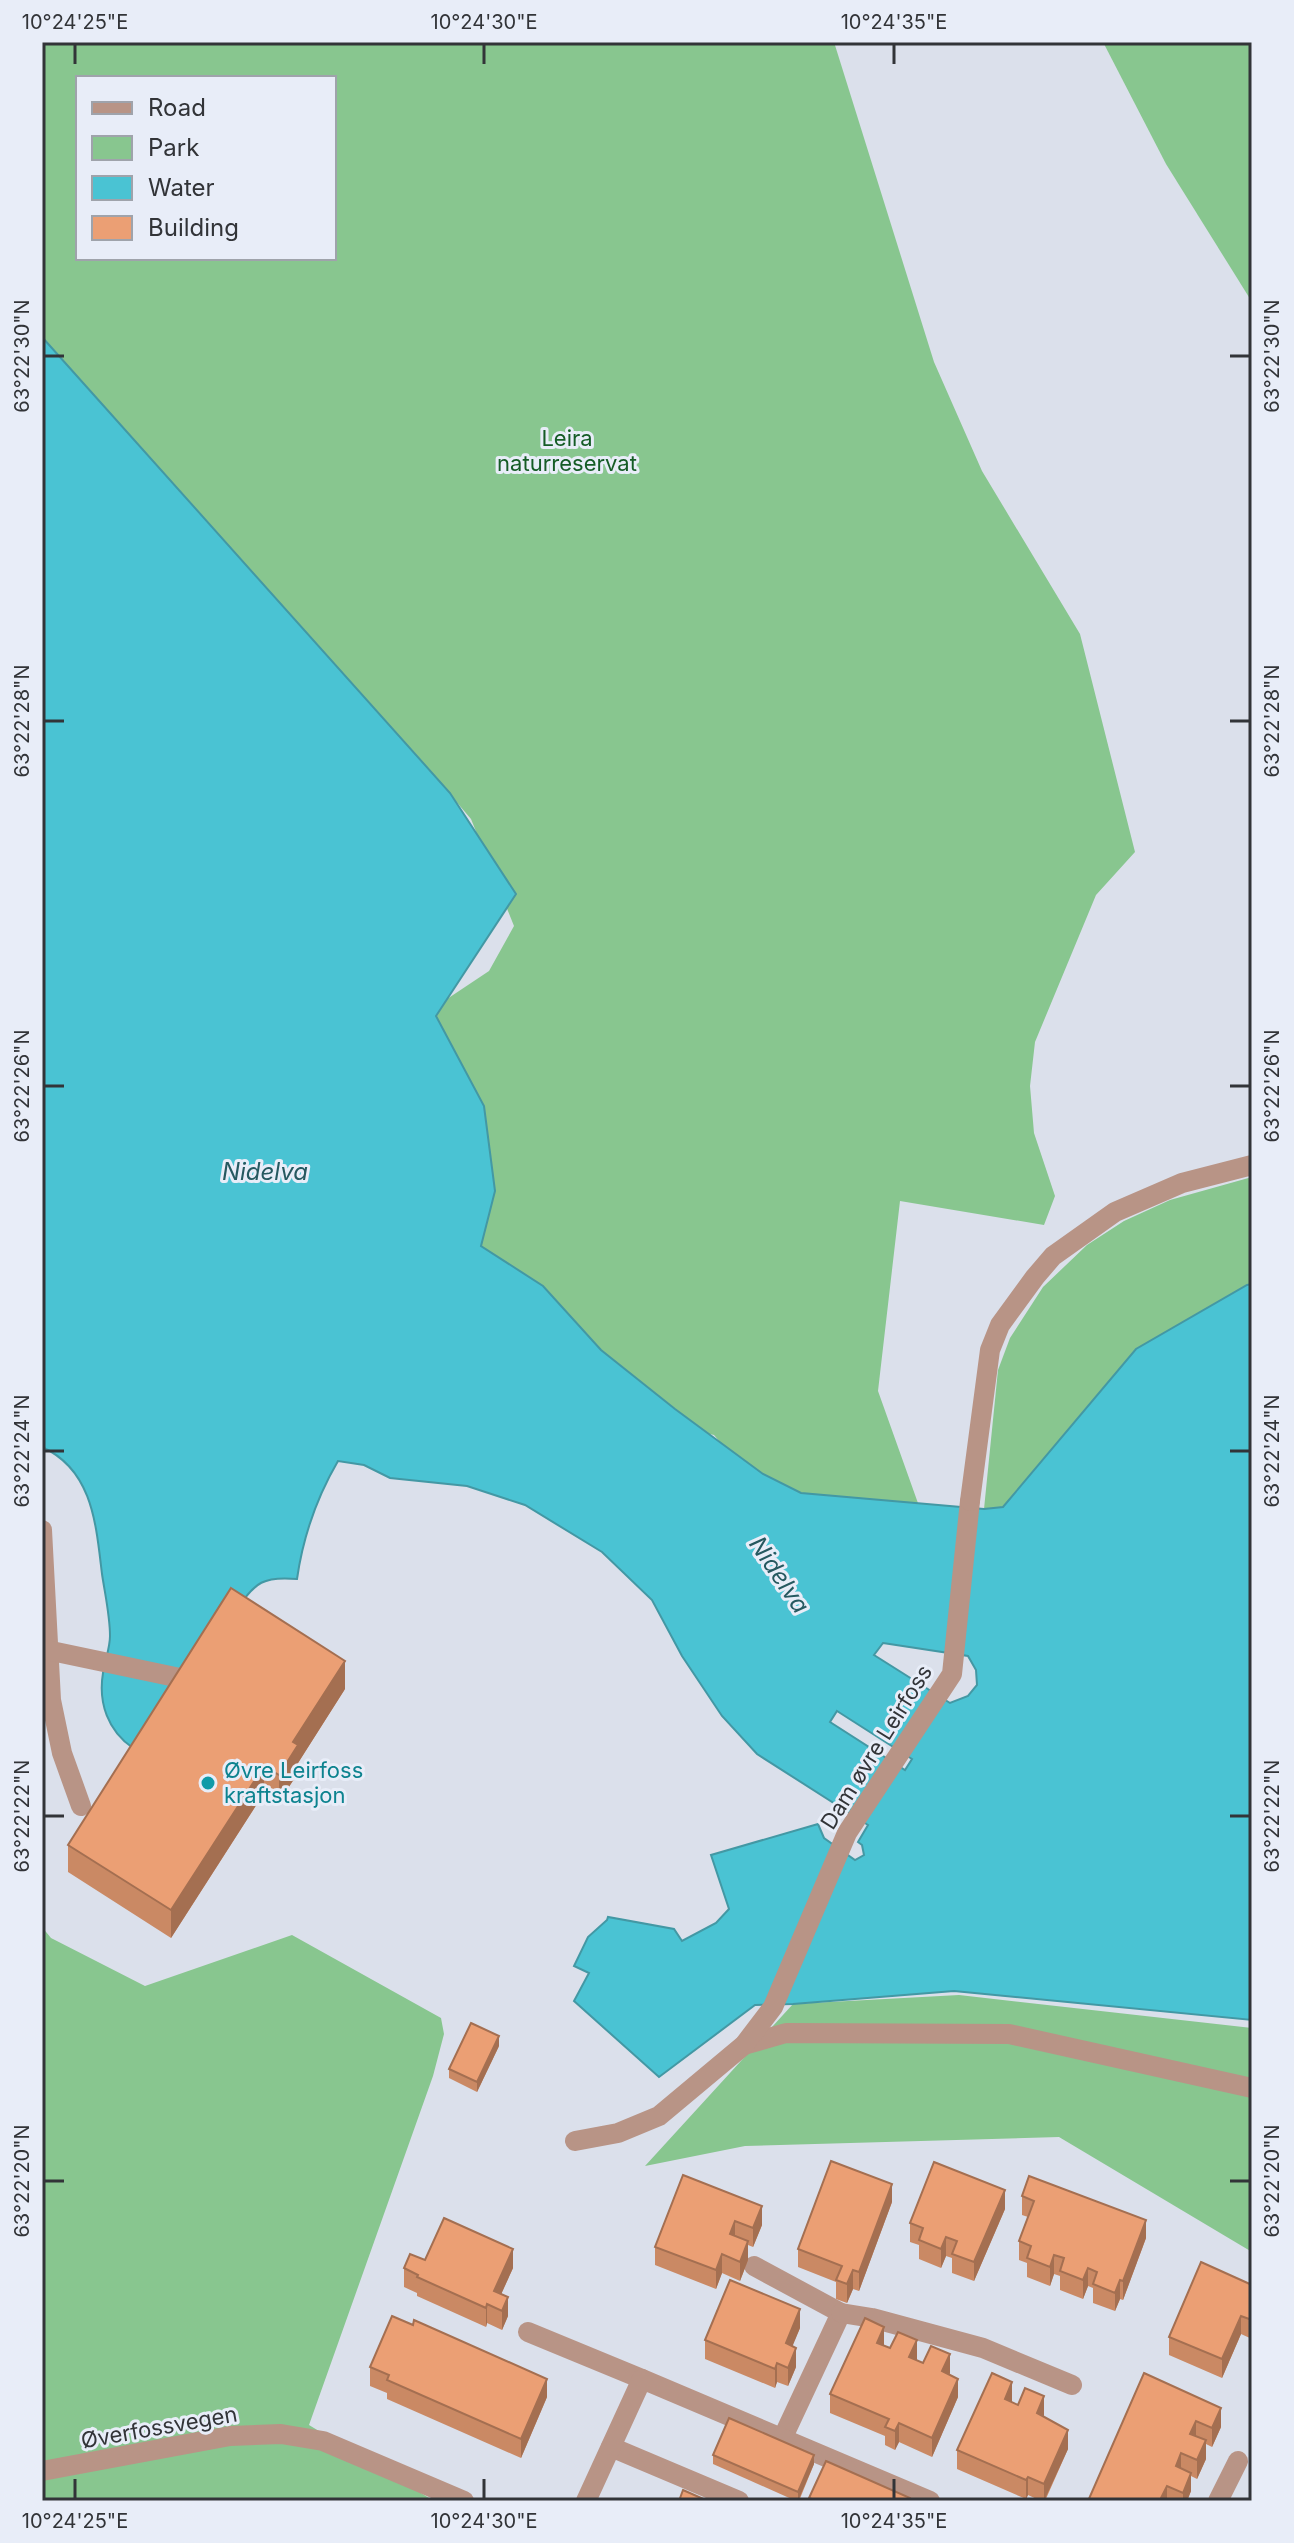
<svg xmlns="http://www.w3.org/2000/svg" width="1294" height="2543" viewBox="0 0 1294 2543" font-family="Inter,sans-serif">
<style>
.green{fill:#88c68f;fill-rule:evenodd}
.water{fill:#4ac3d3;stroke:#4398a4;stroke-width:2;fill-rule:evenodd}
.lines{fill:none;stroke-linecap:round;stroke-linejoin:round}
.lane{stroke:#b89486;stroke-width:20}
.street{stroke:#b89486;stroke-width:20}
.wall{fill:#ca8964}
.shaded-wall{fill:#a46f51}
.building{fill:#eb9f74;stroke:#a46f51;stroke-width:2}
.ticks{fill:none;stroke:#323438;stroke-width:3}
.culture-dot{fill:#0f9aa8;stroke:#e8edf8;stroke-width:3}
.labels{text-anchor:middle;stroke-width:6;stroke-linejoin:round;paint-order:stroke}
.park-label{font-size:22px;fill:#155c26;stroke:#e8edf8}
.street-label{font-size:22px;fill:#323438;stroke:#e8edf8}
.culture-label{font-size:22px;fill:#0d838f;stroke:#e8edf8;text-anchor:start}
.water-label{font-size:24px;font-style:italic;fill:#265960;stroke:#e8edf8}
.neatline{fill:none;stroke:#323438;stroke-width:3}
.ticks-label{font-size:20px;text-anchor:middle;fill:#323438}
</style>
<rect width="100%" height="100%" fill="#dbe0eb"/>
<g class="green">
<path d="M42,42H834L934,362L982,471L1080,634L1135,852L1096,895L1035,1042L1030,1086L1034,1133L1055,1196L1044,1225L900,1201L878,1391L929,1534L758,1486L714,1435L640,1417L472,1269L429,1011L489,971L514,926L471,819L414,752L375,716L360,693L142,449L42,349ZM78,78H334V258H78Z"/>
<polygon points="1103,42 1252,42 1252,302 1166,164"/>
<polygon points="1252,1177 1252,1284 1247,1285 1136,1349 1003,1507 984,1509 998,1370 1010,1338 1043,1287 1087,1245 1124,1221 1170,1200"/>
<polygon points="42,1927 51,1938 145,1986 292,1935 441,2018 444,2034 433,2076 309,2425 434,2501 42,2501"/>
<polygon points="959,1995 1252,2028 1252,2252 1059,2137 745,2146 645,2166 793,2004"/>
</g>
<path class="water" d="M42,337L450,793L516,894L436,1016L484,1106L495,1191L481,1246L543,1286L601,1350L675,1409L763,1474L801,1493L984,1509L1003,1507L1136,1349L1247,1285L1252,1284V2020L954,1991L793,2004L755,2005L659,2077L574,2001L589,1973L574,1966L588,1937L607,1920L608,1917L674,1929L682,1941L716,1923L729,1909L711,1855L818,1824L824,1838L855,1860L864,1855L862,1845L858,1842L868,1825L757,1754L722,1716L682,1656L652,1600L602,1552L525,1505L467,1486L390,1478L364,1465L338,1461C317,1497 303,1537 297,1579C264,1576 255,1582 237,1609L223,1601L133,1748C108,1731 98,1703 103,1673C105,1660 110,1648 110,1636C110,1616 105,1594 102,1574C96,1525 93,1470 42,1447ZM883,1643L968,1656L976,1670L977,1685L968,1696L950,1703L874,1655ZM837,1711L912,1759L905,1770L830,1722Z"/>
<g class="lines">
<g class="lane">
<polyline points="42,1530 51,1700 62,1753 81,1806"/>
<polyline points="42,1649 180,1678"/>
<polyline points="744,2045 786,2033 1009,2034 1252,2088"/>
<polyline points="575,2141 618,2133 659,2116 744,2045 773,2007 847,1833 952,1674 970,1501"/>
<polyline points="754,2266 841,2313 783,2437"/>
<polyline points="841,2313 872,2318 983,2348 1072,2385"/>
<polyline points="528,2332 642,2379"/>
<polyline points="611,2447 739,2501"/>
<polyline points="586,2501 642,2379 930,2501"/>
<polyline points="1218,2501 1238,2461"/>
</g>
<g class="street">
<polyline points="970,1501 990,1350 1000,1325 1035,1277 1053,1256 1115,1212 1182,1183 1252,1165"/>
<polyline points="42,2471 230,2436 281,2434 323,2441 464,2501"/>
</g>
</g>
<g class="wall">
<polygon points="345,1689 298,1763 298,1773 279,1802 264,1793 171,1938 68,1872 68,1845"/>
<polygon points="499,2046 477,2092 449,2078 449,2069"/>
<polygon points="683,2175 762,2225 753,2247 748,2245 748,2260 740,2281 722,2273 716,2289 655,2265 655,2247"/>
<polygon points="1022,2196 1146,2238 1123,2300 1120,2299 1115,2311 1093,2303 1093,2288 1088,2286 1083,2299 1060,2290 1060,2276 1054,2274 1050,2286 1027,2277 1027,2263 1019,2260 1019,2241 1028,2217 1022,2215"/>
<polygon points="892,2202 859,2291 853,2289 847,2303 836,2299 836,2282 798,2267 798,2249"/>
<polygon points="1005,2209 974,2281 952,2273 952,2258 946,2256 941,2268 919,2259 919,2245 910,2242 910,2223"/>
<polygon points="425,2260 513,2268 501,2294 508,2316 502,2330 487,2323 486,2327 417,2296 417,2293 404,2287 404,2268"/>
<polygon points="1252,2285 1252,2339 1241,2334 1222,2378 1169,2355 1169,2337"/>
<polygon points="800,2328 792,2346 796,2367 788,2386 777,2382 775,2388 705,2359 705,2340"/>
<polygon points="917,2359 916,2360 950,2373 949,2375 958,2397 932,2457 899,2442 895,2450 885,2445 885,2436 830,2413 830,2394"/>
<polygon points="370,2367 547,2397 521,2458 387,2399 387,2393 370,2386"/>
<polygon points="1144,2373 1221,2427 1212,2447 1206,2444 1206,2459 1197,2479 1191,2476 1191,2491 1187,2501 1088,2501"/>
<polygon points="1012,2401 1012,2402 1044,2415 1044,2417 1068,2449 1045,2501 1041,2501 1028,2495 1026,2499 957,2469 957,2450"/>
<polygon points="713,2455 814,2464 799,2501 796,2501 713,2464"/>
</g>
<g class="shaded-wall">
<polygon points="345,1661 345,1689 298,1763 298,1773 279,1802 279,1775 293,1742"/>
<polygon points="264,1766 264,1793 171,1938 171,1910"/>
<polygon points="499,2036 499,2046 477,2092 477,2082"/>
<polygon points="892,2184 892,2202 859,2291 859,2272"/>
<polygon points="1005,2190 1005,2209 974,2281 974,2262"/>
<polygon points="762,2206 762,2225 753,2247 753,2228"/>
<polygon points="1146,2220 1146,2238 1123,2300 1123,2281"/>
<polygon points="735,2221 735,2240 730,2234"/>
<polygon points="946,2237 946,2256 941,2268 941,2249"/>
<polygon points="748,2241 748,2260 740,2281 740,2262"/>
<polygon points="513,2249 513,2268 495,2308 494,2291"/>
<polygon points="722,2254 722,2273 716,2289 716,2270"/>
<polygon points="1054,2255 1054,2274 1050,2286 1050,2267"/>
<polygon points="1088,2268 1088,2286 1083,2299 1083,2280"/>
<polygon points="853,2270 853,2289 847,2303 847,2284"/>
<polygon points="1120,2280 1120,2299 1115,2311 1115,2293"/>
<polygon points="508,2297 508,2316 502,2330 502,2311"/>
<polygon points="487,2304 487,2323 486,2327 486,2308"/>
<polygon points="800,2309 800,2328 786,2362 786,2343"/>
<polygon points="1241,2316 1241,2334 1222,2378 1222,2359"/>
<polygon points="884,2327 884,2346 877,2343"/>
<polygon points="917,2340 917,2359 909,2376 909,2357"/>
<polygon points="796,2348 796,2367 788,2386 788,2368"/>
<polygon points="950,2354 950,2373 942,2390 942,2371"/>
<polygon points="777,2363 777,2382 775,2388 775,2369"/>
<polygon points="547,2379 547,2397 521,2458 521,2439"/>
<polygon points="958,2379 958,2397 932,2457 932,2438"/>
<polygon points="1012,2382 1012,2401 1005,2418 1005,2399"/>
<polygon points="1044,2396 1044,2415 1037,2432 1037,2413"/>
<polygon points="1221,2408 1221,2427 1212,2447 1212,2428"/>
<polygon points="1196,2421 1196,2440 1190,2434"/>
<polygon points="899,2423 899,2442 895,2450 895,2431"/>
<polygon points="1068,2430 1068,2449 1044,2501 1044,2484"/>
<polygon points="1206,2440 1206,2459 1197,2479 1197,2460"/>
<polygon points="1181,2453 1181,2472 1176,2466"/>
<polygon points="814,2455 814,2464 798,2501 798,2492"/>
<polygon points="1191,2473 1191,2491 1187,2501 1183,2501 1183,2493"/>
<polygon points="1028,2477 1028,2495 1026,2499 1026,2480"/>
<polygon points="1167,2486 1167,2501 1161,2498"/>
</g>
<g class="building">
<polygon points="231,1588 345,1661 293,1742 298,1745 279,1775 264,1766 171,1910 68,1845"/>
<polygon points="471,2023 499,2036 477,2082 449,2069"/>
<polygon points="831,2161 892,2184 859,2272 853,2270 847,2284 836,2280 842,2266 798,2249"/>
<polygon points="934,2162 1005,2190 974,2262 952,2254 957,2241 946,2237 941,2249 919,2240 923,2228 910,2223"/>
<polygon points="683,2175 762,2206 753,2228 735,2221 730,2234 748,2241 740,2262 722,2254 716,2270 655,2247"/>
<polygon points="1029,2176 1146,2220 1123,2281 1120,2280 1115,2293 1093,2284 1097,2272 1088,2268 1083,2280 1060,2271 1064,2258 1054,2255 1050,2267 1027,2258 1031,2246 1019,2241 1034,2201 1022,2196"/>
<polygon points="444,2218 513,2249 494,2291 508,2297 502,2311 487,2304 486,2308 417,2277 418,2275 404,2268 410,2254 425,2260"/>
<polygon points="1201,2262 1252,2285 1252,2320 1241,2316 1222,2359 1169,2337"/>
<polygon points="730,2280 800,2309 786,2343 796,2348 788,2368 777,2363 775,2369 705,2340"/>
<polygon points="392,2316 413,2325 414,2320 547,2379 521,2439 387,2380 389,2375 370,2367"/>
<polygon points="865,2318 884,2327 877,2343 890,2348 898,2332 917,2340 909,2357 923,2363 931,2346 950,2354 942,2371 958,2379 932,2438 899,2423 895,2431 885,2427 889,2419 830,2394"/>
<polygon points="992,2373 1012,2382 1005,2399 1018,2405 1025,2388 1044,2396 1037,2413 1068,2430 1044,2484 1028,2477 1026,2480 957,2450"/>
<polygon points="1144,2373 1221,2408 1212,2428 1196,2421 1190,2434 1206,2440 1197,2460 1181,2453 1176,2466 1191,2473 1183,2493 1167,2486 1161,2498 1168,2501 1088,2501"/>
<polygon points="729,2418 814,2455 798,2492 713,2455"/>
<polygon points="826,2461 910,2498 909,2501 817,2501 809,2498"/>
<polygon points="683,2490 708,2501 679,2501"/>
</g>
<path class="ticks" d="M75,44V64M484,44V64M894,44V64M44,356H64M1230,356H1250M44,721H64M1230,721H1250M44,1086H64M1230,1086H1250M44,1451H64M1230,1451H1250M44,1816H64M1230,1816H1250M44,2181H64M1230,2181H1250M75,2479V2499M484,2479V2499M894,2479V2499"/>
<circle class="culture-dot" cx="208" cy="1783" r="8"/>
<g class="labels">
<g class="park-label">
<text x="567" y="446">Leira<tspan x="567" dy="25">naturreservat</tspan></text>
</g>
<g class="street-label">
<text transform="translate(876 1747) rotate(-58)" y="8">Dam øvre Leirfoss</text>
<text transform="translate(159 2427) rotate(-10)" y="8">Øverfossvegen</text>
</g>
<g class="culture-label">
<text x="224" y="1778">Øvre Leirfoss<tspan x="224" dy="25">kraftstasjon</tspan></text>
</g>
<g class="water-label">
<text x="265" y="1180">Nidelva</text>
<text transform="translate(779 1575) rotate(56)" y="8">Nidelva</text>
</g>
</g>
<rect width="1294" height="2543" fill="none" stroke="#e8edf8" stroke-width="88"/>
<rect x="76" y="76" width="260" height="184" fill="#e8edf8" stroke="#9fa3ab" stroke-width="2"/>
<rect x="92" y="102" width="40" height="12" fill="#b89486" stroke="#9fa3ab" stroke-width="2"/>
<text x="148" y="116" font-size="24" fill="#323438">Road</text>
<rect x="92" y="136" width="40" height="24" fill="#88c68f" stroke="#9fa3ab" stroke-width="2"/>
<text x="148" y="156" font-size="24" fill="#323438">Park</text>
<rect x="92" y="176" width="40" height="24" fill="#4ac3d3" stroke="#9fa3ab" stroke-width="2"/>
<text x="148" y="196" font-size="24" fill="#323438">Water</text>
<rect x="92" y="216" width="40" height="24" fill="#eb9f74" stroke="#9fa3ab" stroke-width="2"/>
<text x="148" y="236" font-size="24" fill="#323438">Building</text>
<rect x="44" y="44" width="1206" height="2455" class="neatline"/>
<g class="ticks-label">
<text x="75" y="29">10°24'25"E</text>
<text x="484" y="29">10°24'30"E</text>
<text x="894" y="29">10°24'35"E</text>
<text transform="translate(22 356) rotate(-90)" y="7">63°22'30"N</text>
<text transform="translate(1272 356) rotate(-90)" y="7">63°22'30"N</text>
<text transform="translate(22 721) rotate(-90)" y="7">63°22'28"N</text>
<text transform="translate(1272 721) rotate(-90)" y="7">63°22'28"N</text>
<text transform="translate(22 1086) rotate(-90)" y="7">63°22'26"N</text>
<text transform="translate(1272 1086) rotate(-90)" y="7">63°22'26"N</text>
<text transform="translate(22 1451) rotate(-90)" y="7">63°22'24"N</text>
<text transform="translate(1272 1451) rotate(-90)" y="7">63°22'24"N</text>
<text transform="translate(22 1816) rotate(-90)" y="7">63°22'22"N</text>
<text transform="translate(1272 1816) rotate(-90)" y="7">63°22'22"N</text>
<text transform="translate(22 2181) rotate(-90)" y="7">63°22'20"N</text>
<text transform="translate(1272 2181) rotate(-90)" y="7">63°22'20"N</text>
<text x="75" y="2528">10°24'25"E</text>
<text x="484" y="2528">10°24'30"E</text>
<text x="894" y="2528">10°24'35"E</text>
</g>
</svg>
